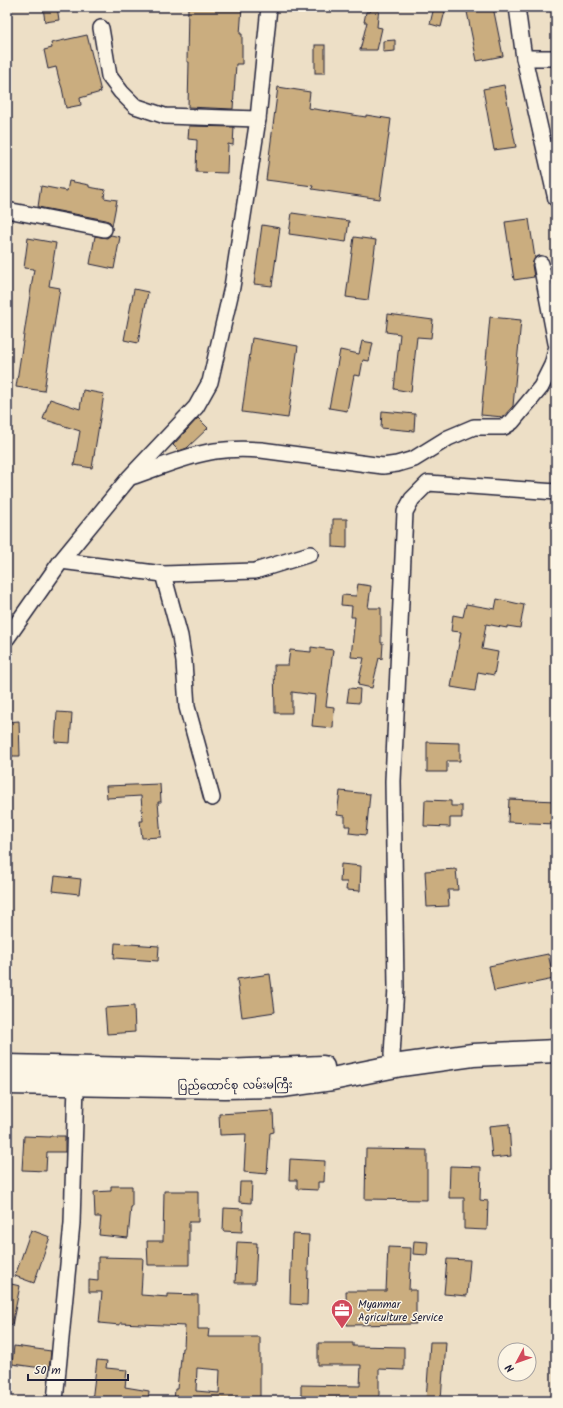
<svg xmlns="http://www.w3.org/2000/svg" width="563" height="1408" viewBox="0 0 563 1408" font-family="Kalam,'Noto Sans Myanmar',sans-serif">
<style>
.building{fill:#caad7f;stroke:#22223b;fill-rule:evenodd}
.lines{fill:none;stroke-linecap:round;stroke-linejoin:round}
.minor-casing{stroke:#22223b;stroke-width:18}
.primary-casing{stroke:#22223b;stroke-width:25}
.minor{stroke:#fcf5e5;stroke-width:15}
.primary{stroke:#fcf5e5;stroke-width:22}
.labels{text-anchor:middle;stroke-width:3;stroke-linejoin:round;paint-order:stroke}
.street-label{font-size:11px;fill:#22223b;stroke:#fcf5e5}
.poi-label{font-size:11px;fill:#22223b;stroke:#fcf5e5;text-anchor:start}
</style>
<rect width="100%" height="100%" fill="#eddfc6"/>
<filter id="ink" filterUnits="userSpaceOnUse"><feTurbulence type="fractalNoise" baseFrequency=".025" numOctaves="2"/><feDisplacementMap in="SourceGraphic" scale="8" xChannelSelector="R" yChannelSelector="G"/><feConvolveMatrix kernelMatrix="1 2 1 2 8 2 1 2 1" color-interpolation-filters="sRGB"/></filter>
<g filter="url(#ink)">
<g class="building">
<polygon points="43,7 57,7 59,20 45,22"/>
<polygon points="188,7 242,7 240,34 242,34 242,64 236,64 233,109 188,107 189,62 187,62"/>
<polygon points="372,7 379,7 377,27 382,28 377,50 360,50 367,22 364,22 366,12 370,12"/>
<polygon points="434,7 446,7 441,27 430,24"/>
<polygon points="466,7 493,7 503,56 477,61"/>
<polygon points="87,35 101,92 80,98 81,105 66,108 62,88 59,79 56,67 48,69 44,50 52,48 51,43"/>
<polygon points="395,40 395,51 383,52 383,41"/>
<rect x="315" y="45" width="10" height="28"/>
<polygon points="504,85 516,147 494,150 483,89"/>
<polygon points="278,87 310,92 308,108 366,117 366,115 391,119 380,199 312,189 313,186 266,180"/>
<polygon points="189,126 234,127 233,145 228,144 227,173 196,172 197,140 188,139"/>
<polygon points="69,181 89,185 89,187 105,190 104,198 117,200 112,226 110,222 106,220 38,207 41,186 67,191"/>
<polygon points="292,213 349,221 346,242 289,234"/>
<polygon points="529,219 535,258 532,265 534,277 514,280 505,222"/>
<polygon points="262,225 280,228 272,286 254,284"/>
<polygon points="111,235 120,237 114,269 90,264 95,236 107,238"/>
<polygon points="354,237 376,240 368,300 346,297"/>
<polygon points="28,238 56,243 49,286 60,288 44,391 16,387 34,269 24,268"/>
<polygon points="134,289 148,292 138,343 124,340"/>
<polygon points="388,314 433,320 431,338 417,337 411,392 394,389 400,334 386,332"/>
<polygon points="490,317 521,320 513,406 503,417 481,415"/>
<polygon points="252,338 298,346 288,418 242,412"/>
<polygon points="362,341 373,343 369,361 363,360 360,376 354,375 347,411 329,408 340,350 359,354"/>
<polygon points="83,390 104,394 92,468 74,465 80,431 43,419 50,399 80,409"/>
<polygon points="382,411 415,414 414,431 381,428"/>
<polygon points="198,418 208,428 187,448 179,451 173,445"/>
<polygon points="333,519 347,519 347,548 333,547"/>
<polygon points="358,584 371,586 368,608 381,608 381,643 383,643 382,659 379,658 372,688 358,685 364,658 351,657 355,617 351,617 352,606 341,605 342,595 356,596"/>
<polygon points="497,599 524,605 520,628 507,626 507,628 486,624 482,649 498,652 494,675 478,672 475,691 451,687 461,632 451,631 453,615 463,617 466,604 495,609"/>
<polygon points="311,647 333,650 326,706 334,707 333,728 312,726 315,695 292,692 292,713 275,713 274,665 288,665 290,650 311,652"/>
<polygon points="349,688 360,689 359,703 347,702"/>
<polygon points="57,712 72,713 70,743 55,742"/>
<polygon points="19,721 20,756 7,756 7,722"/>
<polygon points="427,742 460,743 460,761 447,761 447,772 427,772"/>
<polygon points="160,784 161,802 158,802 161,837 142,838 140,821 143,821 141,796 107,798 106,786"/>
<polygon points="340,791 370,794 366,835 349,833 350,826 345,826 345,816 337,815"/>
<polygon points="509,799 556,801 556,824 508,822"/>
<polygon points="425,800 451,801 451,806 462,806 462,818 450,818 450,827 424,826"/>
<polygon points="341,864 361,866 360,891 346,890 347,882 340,882"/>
<polygon points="456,869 458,890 448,890 449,906 427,907 425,871"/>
<polygon points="55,876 81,879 79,894 53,891"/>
<polygon points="115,943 159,946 158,961 114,958"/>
<polygon points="548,954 554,979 494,991 489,966"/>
<polygon points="270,974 275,1012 242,1017 237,979"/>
<polygon points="134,1006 135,1032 107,1034 105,1008"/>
<polygon points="273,1111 274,1132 270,1133 267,1174 244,1172 246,1134 220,1135 219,1114"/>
<polygon points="509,1124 511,1156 492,1158 489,1126"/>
<polygon points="24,1136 50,1137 50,1136 65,1136 65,1152 47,1152 46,1171 22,1170"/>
<polygon points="366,1149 427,1150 427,1200 365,1199"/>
<polygon points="290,1159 325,1161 324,1182 318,1182 318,1190 297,1189 297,1180 289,1180"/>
<polygon points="450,1166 481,1167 480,1200 488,1201 487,1230 464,1229 464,1198 449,1198"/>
<polygon points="240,1182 252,1182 251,1203 239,1202"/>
<polygon points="111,1186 132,1186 132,1207 131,1207 128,1238 99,1235 101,1217 95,1217 94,1192 111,1191"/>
<polygon points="164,1191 198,1191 198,1222 189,1222 189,1265 148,1265 147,1241 163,1241"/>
<polygon points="224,1208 243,1209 242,1232 223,1231"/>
<polygon points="31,1230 50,1237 34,1283 15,1276"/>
<polygon points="292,1234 309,1235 307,1305 290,1304"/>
<polygon points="414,1241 428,1242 427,1255 413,1254"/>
<polygon points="237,1242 257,1243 255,1283 235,1283"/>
<polygon points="388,1247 411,1248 409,1290 416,1290 416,1324 347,1325 346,1291 386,1291"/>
<path d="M98,1257L143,1258L141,1295L168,1297V1294L198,1295V1329H209L208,1337H260V1400L222,1399V1401H174L175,1389H177L179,1368H180L182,1348H184L185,1326L120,1323V1325L99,1323L102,1292H89V1280L98,1281ZM197,1368L220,1370L219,1393L196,1391Z"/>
<polygon points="447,1259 470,1260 467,1296 444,1294"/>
<polygon points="7,1283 20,1286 12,1325 7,1325"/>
<polygon points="430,1342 446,1342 444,1371 443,1371 441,1401 426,1401"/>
<polygon points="318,1343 353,1343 353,1346 404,1347 404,1370 379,1369 379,1401 301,1401 301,1385 360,1386 361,1365 318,1365"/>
<polygon points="14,1346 51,1351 49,1369 12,1364"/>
<polygon points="97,1360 107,1361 106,1368 127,1370 125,1387 149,1391 148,1401 92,1401"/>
</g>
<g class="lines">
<g class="minor-casing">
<g id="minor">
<polyline points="517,7 524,58 556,199"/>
<polyline points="101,28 109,76 121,92 135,106 165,116 258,119"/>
<polyline points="524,58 556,58"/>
<polyline points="7,210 104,229"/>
<polyline points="541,264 556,343"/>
<path d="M131,477C158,468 187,455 215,451C230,449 246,449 261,450L383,466L397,464L414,459L448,438L474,427H504L512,422L541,387L552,365L556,350"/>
<polyline points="61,561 163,574 255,571 310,554"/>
<polyline points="163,574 180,636 184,662 187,707 212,798"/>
<polyline points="7,638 61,561 129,478 196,407 210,382 232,287 258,119 269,7"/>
<polyline points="392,1055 396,987 393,781 405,512 412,499 428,483 556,492"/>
<polyline points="55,1401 72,1223 76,1084"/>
</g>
</g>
<g class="primary-casing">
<g id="primary">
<polyline points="7,1066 223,1071 323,1067"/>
<polyline points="7,1083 225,1087 282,1086 332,1079 401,1065 473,1055 556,1051"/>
</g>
</g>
<use href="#minor" class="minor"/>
<use href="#primary" class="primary"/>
</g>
</g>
<defs>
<g id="office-pin" transform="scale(1.15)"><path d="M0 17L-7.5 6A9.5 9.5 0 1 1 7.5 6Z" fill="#d1495b" stroke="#fcf5e5"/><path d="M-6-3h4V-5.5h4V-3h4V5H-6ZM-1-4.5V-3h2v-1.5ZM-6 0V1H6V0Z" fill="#fff"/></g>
</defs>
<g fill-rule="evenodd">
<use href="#office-pin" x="342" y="1310"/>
</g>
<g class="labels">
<g class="street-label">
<text transform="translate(235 1085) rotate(-1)" y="4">ပြည်ထောင်စု လမ်းမကြီး</text>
</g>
<g class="poi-label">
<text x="358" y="1308">Myanmar<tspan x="358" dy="13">Agriculture Service</tspan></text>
</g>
</g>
<rect width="563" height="1408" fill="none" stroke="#fcf5e5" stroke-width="24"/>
<rect x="12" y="12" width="539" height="1384" fill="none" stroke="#22223b" stroke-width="1.5" filter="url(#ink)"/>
<g transform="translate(517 1362) rotate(229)"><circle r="19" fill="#fcf5e5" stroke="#a5a1a1"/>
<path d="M0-3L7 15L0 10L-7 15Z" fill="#d1495b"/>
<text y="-6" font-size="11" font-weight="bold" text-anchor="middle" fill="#22223b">N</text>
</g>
<path d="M28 1374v6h100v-6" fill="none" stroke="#22223b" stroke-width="2"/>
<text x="34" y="1374" font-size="12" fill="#22223b" stroke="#fcf5e5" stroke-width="3" paint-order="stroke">50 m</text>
</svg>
